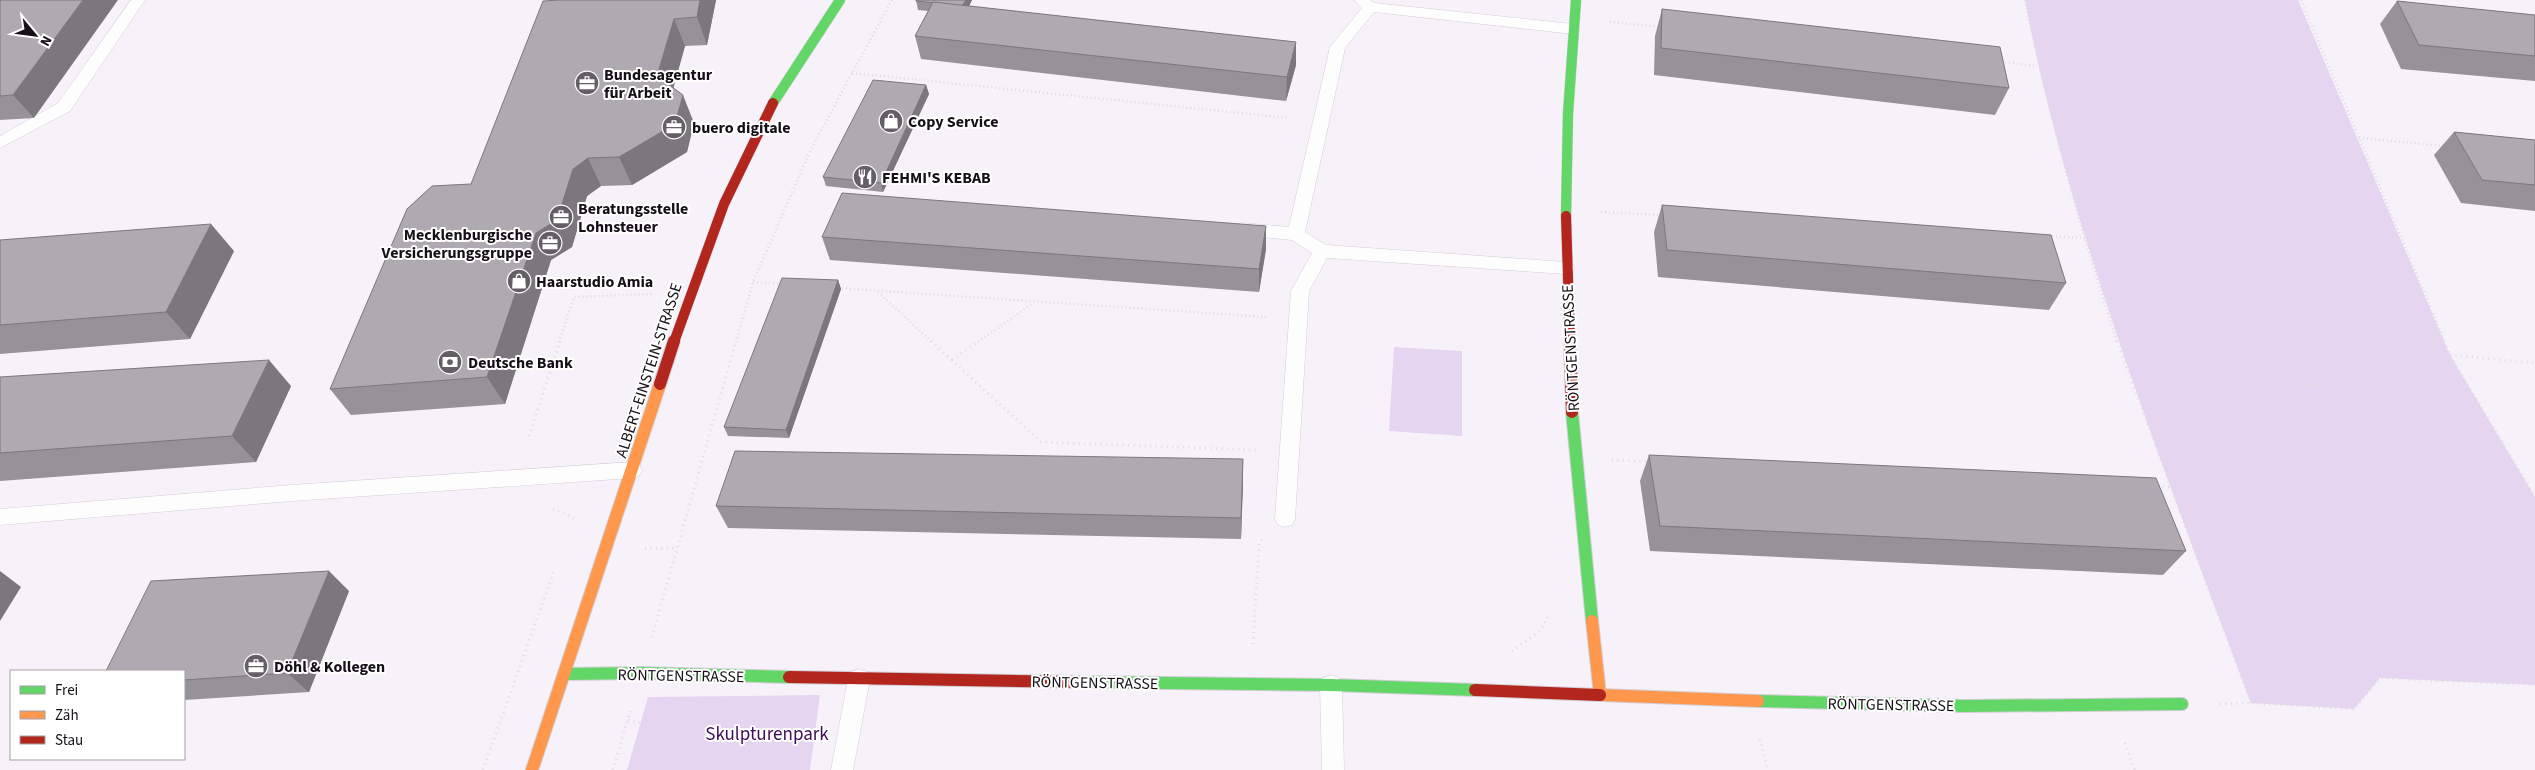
<svg xmlns="http://www.w3.org/2000/svg" width="2535" height="770" viewBox="0 0 2535 770" font-family="'Source Sans 3',sans-serif">
<style>
.green{fill:#e5d5f0}
.lines{fill:none;stroke-linecap:round;stroke-linejoin:round}
.lane-casing{stroke:#d3ced6;stroke-width:1}
.fast-far1-casing{stroke:#d3ced6;stroke-width:11}
.fast-casing{stroke:#d3ced6;stroke-width:14}
.slow-casing{stroke:#d3ced6;stroke-width:14}
.jam-far1-casing{stroke:#d3ced6;stroke-width:11}
.jam-casing{stroke:#d3ced6;stroke-width:14}
.path-far1{stroke:#dedddf;stroke-width:2.5;stroke-dasharray:1 3;stroke-linecap:butt}
.path{stroke:#dedddf;stroke-width:3;stroke-dasharray:1 4.5;stroke-linecap:butt}
.lane{fill:#fefdfe;fill-rule:evenodd}
.fast-far1{stroke:#63d668;stroke-width:10}
.fast{stroke:#63d668;stroke-width:12}
.slow{stroke:#ff974d;stroke-width:12}
.jam-far1{stroke:#b3261e;stroke-width:10}
.jam{stroke:#b3261e;stroke-width:12}
.wall{fill:#969299}
.shaded-wall{fill:#7a777d}
.building{fill:#afaab2;stroke:#7a777d}
.labels{text-anchor:middle;stroke-width:4;stroke-linejoin:round;paint-order:stroke}
.poi-label{font-size:16px;font-weight:bold;fill:#150f18;stroke:#fff;text-anchor:start}
.street-label{font-size:16px;fill:#150f18;stroke:#fff}
.near-park-label{font-size:19px;fill:#400a56;stroke:#fff}
</style>
<rect width="100%" height="100%" fill="#f7f2fa"/>
<g class="green">
<path d="M2025,0H2298L2450,355L2535,497V685L2380,678L2354,709L2251,703C2208,589 2165,475 2125,359C2085,241 2048,123 2025,0Z"/>
<polygon points="1394,347 1462,351 1462,436 1389,431"/>
<polygon points="820,695 810,770 627,770 648,697"/>
</g>
<g class="lines">
<g class="lane-casing">
<g id="lane">
<polygon points="131,0 145,0 70,111 0,148 0,136 58,103"/>
<polygon points="1354,0 1370,0 1374,3 1573,24 1580,29 1573,34 1374,12 1345,48 1305,232 1326,245 1566,262 1572,264 1575,268 1572,272 1566,274 1327,258 1309,291 1295,519 1292,525 1285,527 1278,525 1275,519 1291,291 1312,253 1292,240 1242,235 1236,233 1233,229 1236,225 1242,223 1289,227 1330,47 1362,8"/>
<polygon points="632,462 639,464 642,470 639,476 632,478 292,501 0,525 0,509 292,485"/>
<polygon points="859,669 867,672 870,679 853,770 831,770 848,679 851,672"/>
<polygon points="1331,675 1339,678 1342,685 1344,770 1322,770 1320,685 1323,678"/>
</g>
</g>
<g class="fast-far1-casing">
<g id="fast-far1">
<polyline points="773,103 840,0"/>
<polyline points="1566,216 1568,114 1576,0"/>
</g>
</g>
<g class="fast-casing">
<g id="fast">
<polyline points="1572,412 1592,621"/>
<polyline points="564,674 641,673 789,677"/>
<polyline points="1081,682 1331,685 1475,690"/>
<polyline points="1758,701 1964,706 2182,704"/>
</g>
</g>
<g class="slow-casing">
<g id="slow">
<polyline points="1592,621 1600,695 1758,701"/>
<polyline points="532,770 660,384"/>
</g>
</g>
<g class="jam-far1-casing">
<g id="jam-far1">
<polyline points="1566,216 1570,342"/>
<polyline points="674,342 724,204 773,103"/>
</g>
</g>
<g class="jam-casing">
<g id="jam">
<polyline points="1570,341 1572,412"/>
<polyline points="660,384 674,341"/>
<polyline points="789,677 1081,682"/>
<polyline points="1475,690 1600,695"/>
</g>
</g>
<g class="path-far1">
<path d="M2025,0C2049,116 2080,229 2117,342"/>
<polyline points="2301,0 2445,342"/>
<polyline points="1610,22 1661,27"/>
<polyline points="2001,62 2037,66"/>
<polyline points="852,73 1289,118"/>
<polyline points="2359,138 2445,146"/>
<polyline points="1601,212 1662,215"/>
<polyline points="2048,236 2083,238 2127,257 2161,280 2194,309 2213,342"/>
<polyline points="753,282 782,284"/>
<polyline points="838,288 1266,317"/>
<polyline points="878,292 932,342"/>
<polyline points="559,342 574,297 653,294"/>
<polyline points="736,342 753,282 812,147 892,0"/>
<polyline points="978,342 1033,303"/>
<polyline points="2434,342 2435,325"/>
</g>
<g class="path">
<polyline points="931,341 1041,442 1256,450"/>
<polyline points="2117,341 2251,703"/>
<polyline points="2212,341 2247,401"/>
<polyline points="2444,341 2450,355 2535,497"/>
<polyline points="2450,355 2535,363"/>
<polyline points="952,360 979,341"/>
<path d="M2388,394C2413,384 2429,368 2434,341"/>
<polyline points="529,436 560,341"/>
<polyline points="1612,460 1651,462"/>
<polyline points="2157,487 2206,487"/>
<polyline points="553,509 574,518"/>
<polyline points="645,549 677,548"/>
<path d="M2198,560C2202,523 2204,444 2227,416C2240,400 2265,392 2285,389C2386,370 2458,428 2530,492"/>
<polyline points="652,637 736,341"/>
<polyline points="1253,644 1259,544 1262,539"/>
<polyline points="1512,651 1540,631 1550,613"/>
<polyline points="2220,704 2251,703 2354,709 2380,678 2535,685"/>
<polyline points="628,720 811,758"/>
<polyline points="1760,739 1768,770"/>
<polyline points="2125,743 2135,770"/>
<polyline points="483,770 555,568"/>
<polyline points="613,770 630,711"/>
</g>
<use href="#lane" class="lane"/>
<use href="#fast-far1" class="fast-far1"/>
<use href="#fast" class="fast"/>
<use href="#slow" class="slow"/>
<use href="#jam-far1" class="jam-far1"/>
<use href="#jam" class="jam"/>
</g>
<g class="wall">
<polygon points="0,0 34,118 0,120"/>
<polygon points="560,0 716,0 707,45 685,46 673,88 694,123 687,152 632,185 601,186 587,196 572,247 551,260 505,404 351,415 330,389 471,184"/>
<polygon points="916,0 972,0 969,6 1296,42 1296,65 1286,101 921,59 915,36 928,11 918,10"/>
<polygon points="2397,1 2535,15 2535,81 2401,69 2380,24"/>
<polygon points="1662,9 2009,88 1995,115 1654,75 1655,36"/>
<polygon points="926,85 929,94 883,192 826,186 823,177"/>
<polygon points="2454,132 2535,140 2535,211 2461,203 2434,155"/>
<polygon points="1662,205 2066,283 2049,310 1658,277 1654,232"/>
<polygon points="1266,226 1266,249 1259,292 830,260 822,237"/>
<polygon points="0,240 234,251 190,339 0,354"/>
<polygon points="838,280 841,289 789,438 728,436 724,427"/>
<polygon points="0,377 291,386 256,462 0,481"/>
<polygon points="1649,455 2186,551 2163,575 1650,551 1640,481"/>
<polygon points="1243,459 1243,481 1241,539 728,528 716,506"/>
<polygon points="349,591 309,692 184,700 184,671"/>
</g>
<g class="shaded-wall">
<polygon points="83,0 118,0 34,118 13,95"/>
<polygon points="700,0 716,0 707,45 697,17"/>
<polygon points="966,0 972,0 964,16 962,7"/>
<polygon points="674,19 685,46 669,104 657,76"/>
<polygon points="1296,42 1296,65 1286,101 1287,77"/>
<polygon points="926,85 929,94 883,192 881,183"/>
<polygon points="683,95 694,123 687,152 632,185 619,157"/>
<polygon points="588,158 601,186 587,196 572,247 551,260 505,404 487,377 536,233 573,169"/>
<polygon points="211,224 234,251 190,339 166,312"/>
<polygon points="1266,226 1266,249 1259,292 1259,269"/>
<polygon points="838,280 841,289 789,438 786,430"/>
<polygon points="269,360 291,386 256,462 232,436"/>
<polygon points="1243,459 1243,481 1241,539 1241,518"/>
<polygon points="0,571 21,587 0,621"/>
<polygon points="329,571 349,591 309,692 287,673"/>
</g>
<g class="building">
<polygon points="0,0 83,0 13,95 0,96"/>
<polygon points="560,0 700,0 697,17 674,19 657,76 683,95 675,124 619,157 588,158 573,169 557,220 536,233 487,377 330,389 407,209 432,186 471,184 543,1"/>
<polygon points="916,0 966,0 962,6 916,1"/>
<polygon points="2397,1 2535,15 2535,56 2419,45"/>
<polygon points="933,2 1296,42 1287,77 915,36"/>
<polygon points="1662,9 2000,47 2009,88 1661,48"/>
<polygon points="873,80 926,85 881,183 823,177"/>
<polygon points="2454,132 2535,140 2535,185 2482,180"/>
<polygon points="842,193 1266,226 1259,269 822,237"/>
<polygon points="1662,205 2051,235 2066,283 1667,250"/>
<polygon points="211,224 166,312 0,325 0,240"/>
<polygon points="782,278 838,280 786,430 724,427"/>
<polygon points="269,360 232,436 0,453 0,377"/>
<polygon points="735,451 1243,459 1241,518 716,506"/>
<polygon points="1649,455 2156,478 2186,551 1660,526"/>
<polygon points="329,571 287,673 184,680 184,671 106,671 151,581"/>
</g>
<defs>
<g id="office-disc" transform="scale(1.25)"><circle r="9.5" fill="#645e67" stroke="#fff"/><path d="M-6-3h4V-5.5h4V-3h4V5H-6ZM-1-4.5V-3h2v-1.5ZM-6 0V1H6V0Z" fill="#fff"/></g>
<g id="shop-disc" transform="scale(1.25)"><circle r="9.5" fill="#645e67" stroke="#fff"/><path d="M-5-2.5h2.3a2.7 3.5 0 0 1 5.4 0H5L5.5 6h-11ZM-1.5-2.5h3a1.5 2.3 0 0 0-3 0Z" fill="#fff"/></g>
<g id="restaurant-disc" transform="scale(1.25)"><circle r="9.5" fill="#645e67" stroke="#fff"/><path d="M-5-6h1v4h1v-4h1v4h1v-4h1v5L-1.5 .5V6h-2V.5L-5-1ZM5-6V6H3V1.5H1.5Q1.5-4 5-6Z" fill="#fff"/></g>
<g id="bank-disc" transform="scale(1.25)"><circle r="9.5" fill="#645e67" stroke="#fff"/><path d="M-6-4H6V4H-6ZM0-2.3a2.3 2.3 0 1 0 0 4.6a2.3 2.3 0 1 0 0-4.6Z" fill="#fff"/></g>
</defs>
<g fill-rule="evenodd">
<use href="#office-disc" x="587" y="83"/>
<use href="#shop-disc" x="891" y="121"/>
<use href="#office-disc" x="674" y="127"/>
<use href="#restaurant-disc" x="865" y="177"/>
<use href="#office-disc" x="561" y="217"/>
<use href="#office-disc" x="550" y="243"/>
<use href="#shop-disc" x="519" y="281"/>
<use href="#bank-disc" x="450" y="362"/>
<use href="#office-disc" x="256" y="666"/>
</g>
<g class="labels">
<g class="poi-label">
<text x="604" y="80">Bundesagentur<tspan x="604" dy="18">für Arbeit</tspan></text>
<text x="908" y="127">Copy Service</text>
<text x="692" y="133">buero digitale</text>
<text x="882" y="183">FEHMI'S KEBAB</text>
<text x="578" y="214">Beratungsstelle<tspan x="578" dy="18">Lohnsteuer</tspan></text>
<text x="532" y="240" text-anchor="end">Mecklenburgische<tspan x="532" dy="18">Versicherungsgruppe</tspan></text>
<text x="536" y="287">Haarstudio Amia</text>
<text x="468" y="368">Deutsche Bank</text>
<text x="274" y="672">Döhl &amp; Kollegen</text>
</g>
<g class="street-label">
<text transform="translate(1570 348) rotate(-93)" y="6">RÖNTGENSTRASSE</text>
<text transform="translate(648 370) rotate(-72)" y="6">ALBERT-EINSTEIN-STRASSE</text>
<text transform="translate(681 675) rotate(1)" y="6">RÖNTGENSTRASSE</text>
<text transform="translate(1095 682) rotate(1)" y="6">RÖNTGENSTRASSE</text>
<text transform="translate(1891 704) rotate(1)" y="6">RÖNTGENSTRASSE</text>
</g>
<g class="near-park-label">
<text x="767" y="740">Skulpturenpark</text>
</g>
</g>
<rect x="10" y="670" width="175" height="90" fill="#ffffff" stroke="#a19fa3"/>
<rect x="20" y="686" width="25" height="8" fill="#63d668" stroke="#a19fa3"/>
<text x="55" y="695" font-size="15" fill="#150f18">Frei</text>
<rect x="20" y="711" width="25" height="8" fill="#ff974d" stroke="#a19fa3"/>
<text x="55" y="720" font-size="15" fill="#150f18">Zäh</text>
<rect x="20" y="736" width="25" height="8" fill="#b3261e" stroke="#a19fa3"/>
<text x="55" y="745" font-size="15" fill="#150f18">Stau</text>
<g transform="translate(35 35) rotate(119)" stroke="#ffffff" stroke-width="4" paint-order="stroke">
<path d="M0-4L9 19L0 12L-9 19Z" fill="#150f18"/>
<text y="-8" font-size="14" font-weight="bold" text-anchor="middle" fill="#150f18">N</text>
</g>
</svg>
